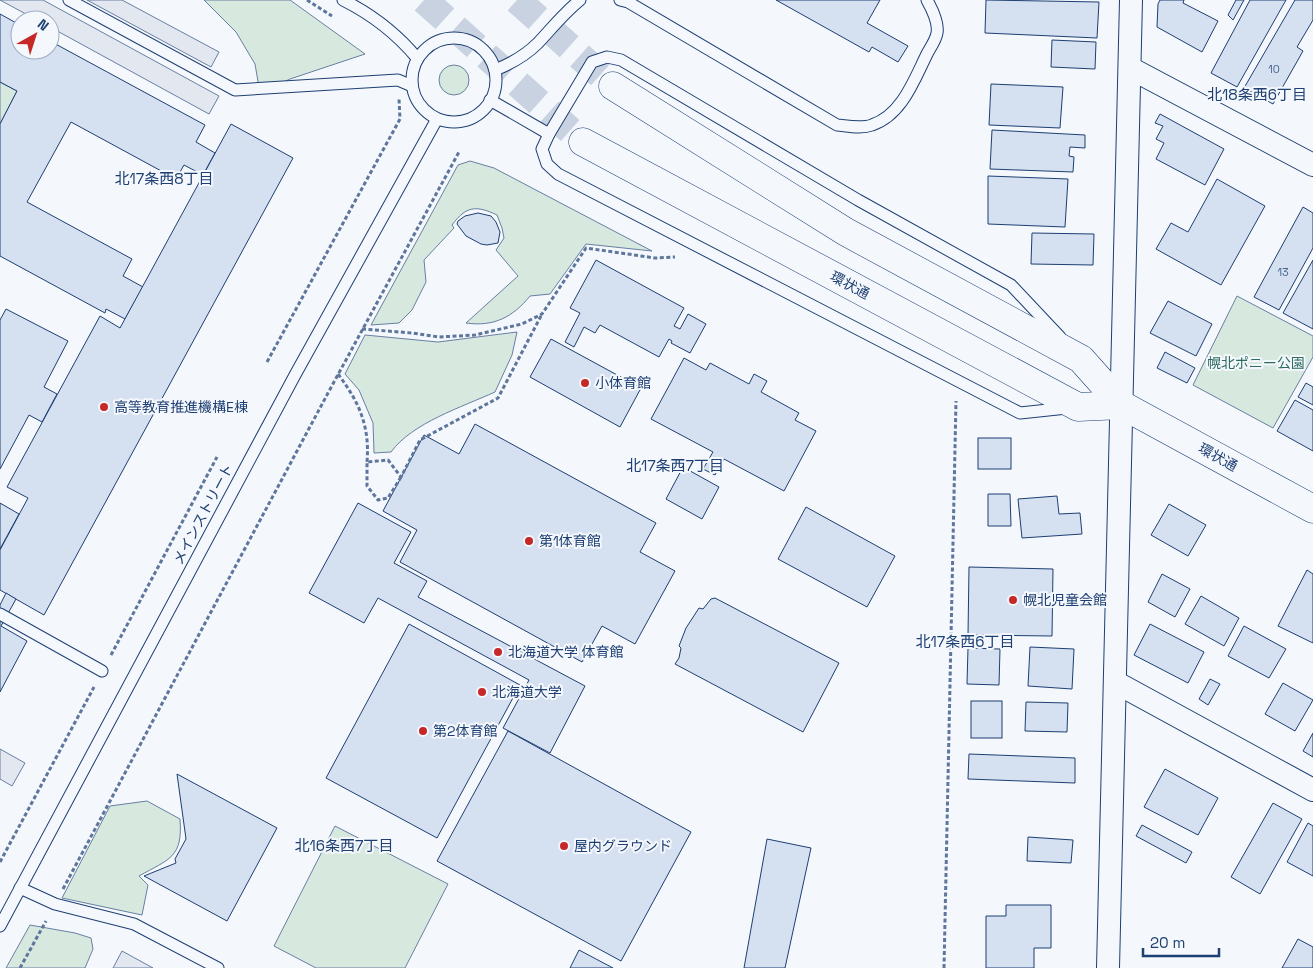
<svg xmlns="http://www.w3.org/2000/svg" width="1313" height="968" viewBox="0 0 1313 968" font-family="'Space Grotesk','Noto Sans JP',sans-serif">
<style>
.green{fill:#d7e8df;stroke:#687fa3}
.parking{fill:#e3e8f0;stroke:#687fa3}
.building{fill:#d5e0f0;stroke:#1d3f73}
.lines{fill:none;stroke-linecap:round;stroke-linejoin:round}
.secondary-tunnel{stroke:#c9d2e0;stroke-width:28;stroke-dasharray:28 14;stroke-linecap:butt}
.lane-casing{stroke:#1d3f73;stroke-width:13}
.street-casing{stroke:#1d3f73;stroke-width:24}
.secondary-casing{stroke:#1d3f73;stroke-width:29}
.path{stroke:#5e769c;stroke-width:3;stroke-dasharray:4 2.5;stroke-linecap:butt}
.lane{stroke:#f4f7fb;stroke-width:11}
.street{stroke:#f4f7fb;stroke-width:22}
.secondary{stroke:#f4f7fb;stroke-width:28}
.poi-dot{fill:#c62828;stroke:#f4f7fb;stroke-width:2}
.labels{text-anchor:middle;stroke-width:4;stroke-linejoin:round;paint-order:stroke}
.number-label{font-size:11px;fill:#4b6792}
.street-label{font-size:14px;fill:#1d3f73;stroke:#f4f7fb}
.park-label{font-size:14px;fill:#2c6c60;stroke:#f4f7fb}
.poi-label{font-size:14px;fill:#1d3f73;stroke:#f4f7fb;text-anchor:start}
.neighbourhood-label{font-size:15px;fill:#1d3f73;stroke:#f4f7fb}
</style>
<rect width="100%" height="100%" fill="#f4f7fb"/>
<g class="green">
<polygon points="204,0 290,0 365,54 290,79 260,93 255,64 236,32"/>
<circle cx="454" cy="80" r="15"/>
<polygon points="0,82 17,91 0,124"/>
<path d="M470,161L494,168L652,251L586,244L550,294L530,296C513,317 494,327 466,323L518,276L496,250L504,238L502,228L497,215C476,205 466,206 452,225L454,228L424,260L426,282L412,310L399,323L371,325L458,165Z"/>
<polygon points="1237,296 1313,336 1313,357 1273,428 1193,385"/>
<path d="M517,332L512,355L495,392C462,407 412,423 391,452L374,453L373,423L359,390L345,374L365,335L438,342Z"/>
<path d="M147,801L180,819C183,858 169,859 139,876L148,885L142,915L62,898L110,806Z"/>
<polygon points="335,826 448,884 405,968 316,968 274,946"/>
<polygon points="30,925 75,933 91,938 93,949 85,968 6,968"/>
</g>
<g class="parking">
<polygon points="0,0 43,0 219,96 209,114 50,27 50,20 37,20"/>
<polygon points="87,0 122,0 219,52 211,67"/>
<polygon points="0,749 25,763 12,786 0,779"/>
<polygon points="122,951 153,968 113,968"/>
</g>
<g class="building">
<polygon points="776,0 880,0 867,23 908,46 898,62 872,47 869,52"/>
<polygon points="986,0 1099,2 1097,38 985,33"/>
<polygon points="1160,0 1184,0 1183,3 1218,21 1202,52 1157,27 1158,4"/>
<polygon points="1236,0 1244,0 1233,20 1228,15"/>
<polygon points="1250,0 1286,0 1237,87 1211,73"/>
<polygon points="1295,0 1313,0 1313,20 1297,47 1303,51 1273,104 1244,88"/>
<polygon points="0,14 20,25 20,50 50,50 50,41 205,125 196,142 215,153 203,175 184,165 176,179 71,122 27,202 132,259 123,276 143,287 125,319 106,309 105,313 0,256 0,124 17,91 0,82"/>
<polygon points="1052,40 1096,42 1095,69 1051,67"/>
<polygon points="991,84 1063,87 1060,128 989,125"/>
<polygon points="1160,114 1224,149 1205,185 1156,159 1164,143 1156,139 1163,126 1155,123"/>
<polygon points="231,124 293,158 44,615 0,590 0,550 28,498 7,487 100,316 120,328"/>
<polygon points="992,130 1085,135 1085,148 1070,147 1069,156 1074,157 1073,172 990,169"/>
<polygon points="988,176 1068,179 1065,227 988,224"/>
<polygon points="1217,179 1265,206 1221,285 1156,249 1171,223 1188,232"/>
<polygon points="1303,207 1313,213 1313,248 1279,310 1254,297"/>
<polygon points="478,213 491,216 496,222 500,232 498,243 487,245 481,244 466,236 457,224 458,221 465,216"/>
<polygon points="1032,233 1094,234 1093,265 1031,264"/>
<polygon points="596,260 684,308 674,326 680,329 688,314 706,324 690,353 671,343 672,341 669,339 659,357 600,325 595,333 584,327 574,347 565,342 580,313 570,308"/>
<polygon points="1313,260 1313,329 1283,313"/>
<polygon points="1168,301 1212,324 1196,356 1150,333"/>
<polygon points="6,309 68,341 44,387 57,394 42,422 29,415 0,469 0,320"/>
<polygon points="551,339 641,388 620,427 530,377"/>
<polygon points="1165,352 1195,368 1187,383 1157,368"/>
<polygon points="684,358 706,370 710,363 749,384 754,374 767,381 761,392 799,413 795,420 816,431 784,491 724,459 715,475 703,469 713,452 651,419"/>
<polygon points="1306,383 1313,387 1313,405 1298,397"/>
<polygon points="1295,400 1313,410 1313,451 1277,431"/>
<polygon points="475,424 656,523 640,552 675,571 635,644 602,626 582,662 400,562 417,530 383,511 424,435 459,454"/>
<rect x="978" y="438" width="33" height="31"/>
<polygon points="683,467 719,487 702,519 666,499"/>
<polygon points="988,494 1010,494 1011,526 988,526"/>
<polygon points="1057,496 1059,514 1080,513 1082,534 1022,538 1018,499"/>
<polygon points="0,503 19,514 0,549"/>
<polygon points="358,503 411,532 394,563 427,581 418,597 585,686 550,753 503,728 529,680 378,598 364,623 309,593"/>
<polygon points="1169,504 1206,525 1188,556 1151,535"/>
<polygon points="806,507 895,556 867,607 778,559"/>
<polygon points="969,567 1053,569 1052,636 968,635"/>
<polygon points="1307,570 1313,574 1313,643 1278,626"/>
<polygon points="1162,574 1190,589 1175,617 1148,602"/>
<polygon points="6,593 16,599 1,626 27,641 0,692 0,605"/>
<polygon points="1201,596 1239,618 1224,646 1185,624"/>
<polygon points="715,598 839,663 803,732 675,664 679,658 681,648 679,646 686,628 699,608 703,609 711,599"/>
<polygon points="409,624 520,685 437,838 326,778"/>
<polygon points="1150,624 1204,652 1188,683 1134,655"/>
<polygon points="1244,626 1286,649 1269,678 1228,656"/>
<polygon points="1030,647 1074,649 1072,689 1028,686"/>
<polygon points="968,648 1000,649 999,685 967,684"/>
<polygon points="1210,679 1220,684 1208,705 1199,699"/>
<polygon points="1283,683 1313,700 1295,731 1265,714"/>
<rect x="971" y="701" width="31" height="37"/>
<polygon points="1026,702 1068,703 1067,732 1025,731"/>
<polygon points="508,731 691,832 621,961 437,861"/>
<polygon points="1313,733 1313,757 1303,751"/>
<polygon points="969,754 1075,758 1075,783 968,779"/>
<polygon points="1165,769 1218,798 1198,835 1144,807"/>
<polygon points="177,774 277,828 227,921 144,876 176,863 175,859 186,839"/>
<polygon points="1273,803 1302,819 1260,894 1231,877"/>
<polygon points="1308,823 1313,826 1313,876 1287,862"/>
<polygon points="1142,825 1192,852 1186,863 1136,836"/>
<polygon points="1028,837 1073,840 1071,863 1027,861"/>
<polygon points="767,839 811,848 785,968 744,968"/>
<polygon points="1006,905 1051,905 1051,948 1034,948 1034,968 986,968 986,916 1006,916"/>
<polygon points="1298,939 1313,947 1313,968 1282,968"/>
<polygon points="579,950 613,968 570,968"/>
</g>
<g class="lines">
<g class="secondary-tunnel">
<polyline points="424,0 583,142"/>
<polyline points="517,0 613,86"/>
</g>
<g class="lane-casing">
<g id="lane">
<polyline points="69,0 235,90 398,80 412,86"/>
<path d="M343,0C371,14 397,34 417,58"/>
<path d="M620,0L628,2L837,125C848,126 861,129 872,125C902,115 914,80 927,54C930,48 936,40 937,33C939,23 932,9 927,0"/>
<circle cx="454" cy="80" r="42"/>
<path d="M495,70C510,64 527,54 538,43C552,28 564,13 580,0"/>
<polyline points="490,100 549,134"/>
<polyline points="1060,337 1011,285 858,200 621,60 607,57 592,62 549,134 542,149 547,164 558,174 1020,413 1067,408"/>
<polyline points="0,614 102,671"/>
<polyline points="20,888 55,904 134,924 218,968"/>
<polyline points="0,926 295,375 437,119"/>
</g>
</g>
<g class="street-casing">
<g id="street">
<polyline points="1130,68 1313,165"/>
<polyline points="1115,682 1313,790"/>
<polyline points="1108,968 1131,0"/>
</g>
</g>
<g class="secondary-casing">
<g id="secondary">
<polyline points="613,86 846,232 1081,359 1122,405 1313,509"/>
<polyline points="583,142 1078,407 1122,405"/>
</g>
</g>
<g class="path">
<polyline points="307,0 332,16"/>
<polyline points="362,329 412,333 439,337 475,335 522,324 542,314 586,248 655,258 675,257"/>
<polyline points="267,362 400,119 399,99"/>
<path d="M338,374C359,402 370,426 367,462"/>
<polyline points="401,477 388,498 378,500 367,486 367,462 388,460 401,477 420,440 498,398 542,314"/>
<polyline points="111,655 217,457"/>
<polyline points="0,862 94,687"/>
<polyline points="63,889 328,393 459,152"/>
<polyline points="20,968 46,921"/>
<polyline points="944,968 956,401"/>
</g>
<use href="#lane" class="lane"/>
<use href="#street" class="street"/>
<use href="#secondary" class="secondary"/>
</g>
<g class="poi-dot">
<circle cx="585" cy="383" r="5"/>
<circle cx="104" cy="407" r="5"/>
<circle cx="529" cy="541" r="5"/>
<circle cx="1013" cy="600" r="5"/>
<circle cx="498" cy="652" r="5"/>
<circle cx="482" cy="692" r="5"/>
<circle cx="423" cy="731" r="5"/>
<circle cx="564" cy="846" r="5"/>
</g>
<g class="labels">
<g class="number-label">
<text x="1274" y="73">10</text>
<text x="1283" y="276">13</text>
</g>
<g class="street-label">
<text transform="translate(850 285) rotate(28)" y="5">環状通</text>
<text transform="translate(1218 457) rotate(29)" y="5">環状通</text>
<text transform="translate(203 514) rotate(-62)" y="5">メインストリート</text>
</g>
<g class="park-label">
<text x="1256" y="368">幌北ポニー公園</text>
</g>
<g class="poi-label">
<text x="595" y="388">小体育館</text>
<text x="114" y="412">高等教育推進機構E棟</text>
<text x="539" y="546">第1体育館</text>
<text x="1023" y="605">幌北児童会館</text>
<text x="508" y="657">北海道大学 体育館</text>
<text x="492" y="697">北海道大学</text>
<text x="433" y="736">第2体育館</text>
<text x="574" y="851">屋内グラウンド</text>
</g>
<g class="neighbourhood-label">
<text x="1257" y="100">北18条西6丁目</text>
<text x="164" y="184">北17条西8丁目</text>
<text x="675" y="471">北17条西7丁目</text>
<text x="965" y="647">北17条西6丁目</text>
<text x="344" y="851">北16条西7丁目</text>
</g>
</g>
<g transform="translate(35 35) rotate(39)"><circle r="24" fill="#f4f7fb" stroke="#9eadc5"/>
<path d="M0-4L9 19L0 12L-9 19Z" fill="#c62828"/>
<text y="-8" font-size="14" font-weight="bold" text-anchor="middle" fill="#1d3f73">N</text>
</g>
<path d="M1143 948v8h76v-8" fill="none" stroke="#1d3f73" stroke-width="2.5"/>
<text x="1150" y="948" font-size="15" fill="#1d3f73" stroke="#f4f7fb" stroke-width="4" paint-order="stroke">20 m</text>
</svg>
